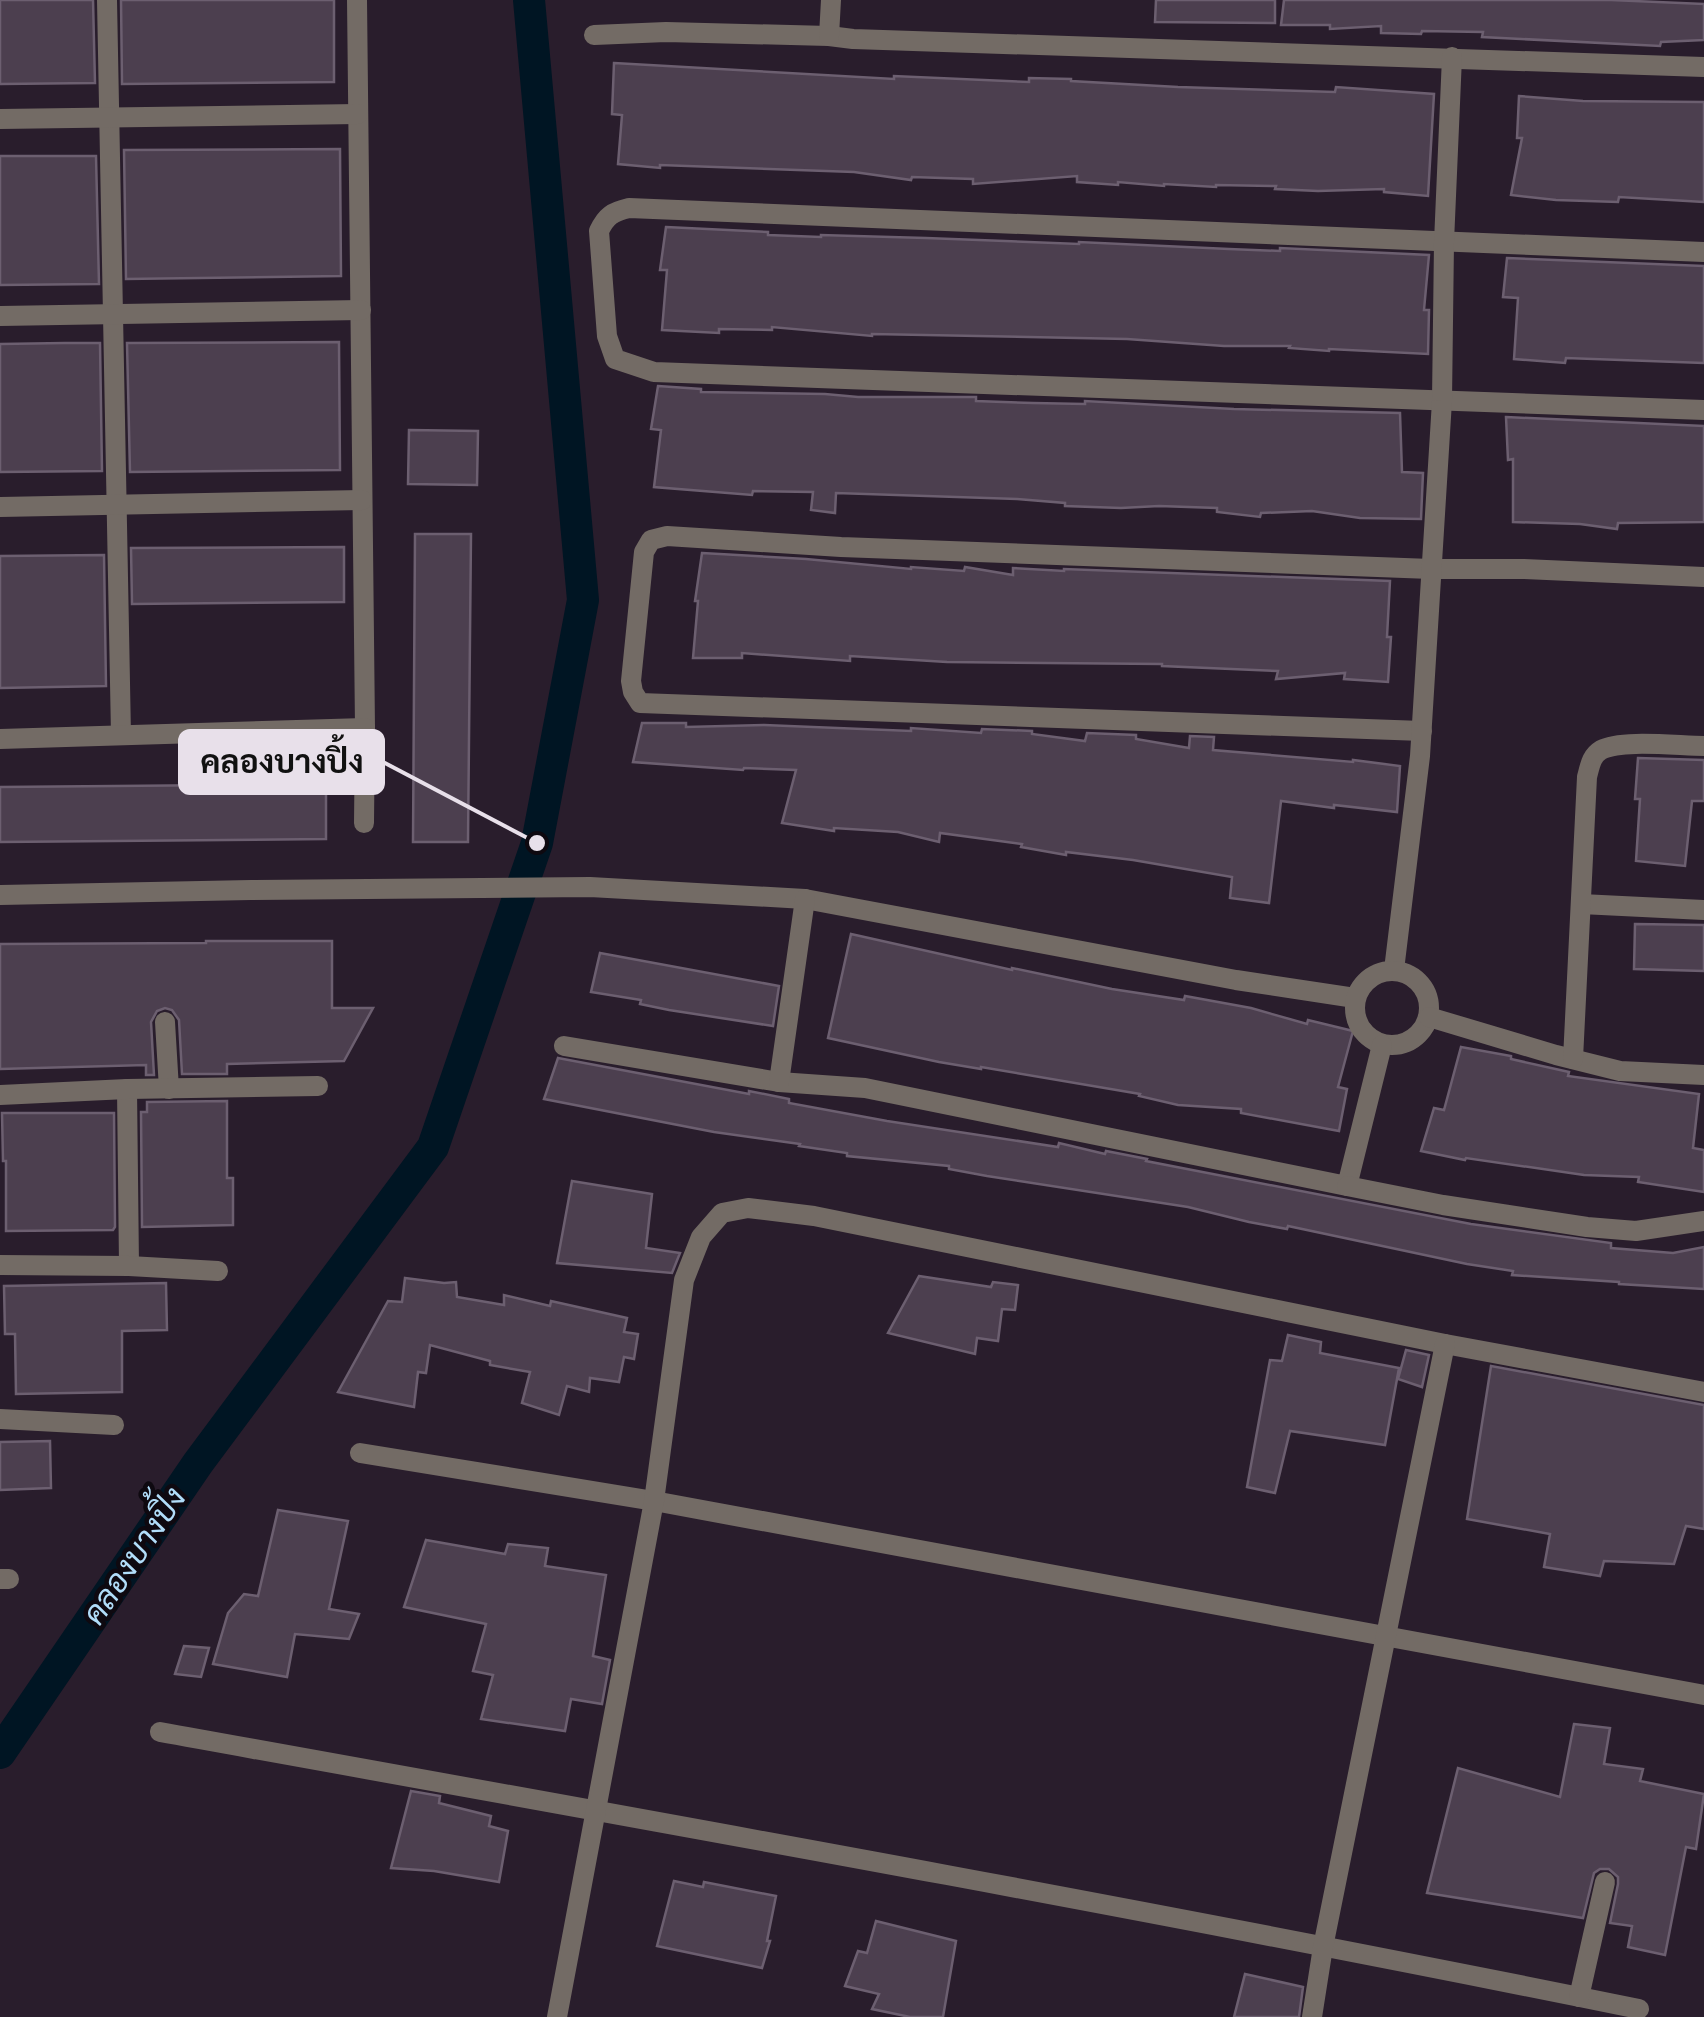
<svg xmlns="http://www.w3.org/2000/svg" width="1704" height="2017" viewBox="0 0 1704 2017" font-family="Montserrat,Sarabun,sans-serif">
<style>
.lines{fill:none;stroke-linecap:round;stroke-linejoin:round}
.canal{stroke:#001523;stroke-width:32}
.building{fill:#4c3f4f;stroke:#6c5f70;stroke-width:2.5}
.street{stroke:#736b65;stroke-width:20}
.labels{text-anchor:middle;stroke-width:9;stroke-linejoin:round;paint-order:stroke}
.water-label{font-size:32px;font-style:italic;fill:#b1ddf9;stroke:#0e0910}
.leader{fill:none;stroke:#e8e0ea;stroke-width:4}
.callout-dot{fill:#e8e0ea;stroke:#0e0910;stroke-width:4}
.callout{fill:#e8e0ea;stroke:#e8e0ea;stroke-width:4}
.callout-label{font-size:32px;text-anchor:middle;font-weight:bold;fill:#111}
</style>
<rect width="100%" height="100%" fill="#291d2c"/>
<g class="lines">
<polyline class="canal" points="0,1753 198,1463 433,1147 537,843 583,600 529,0"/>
</g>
<g class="building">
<polygon points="0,0 93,0 95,83 0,84"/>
<polygon points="121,0 334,0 334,82 122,84"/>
<polygon points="1156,0 1275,0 1275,23 1155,22"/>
<polygon points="1284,0 1611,0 1704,4 1704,40 1661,42 1660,46 1482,37 1483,32 1422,31 1421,34 1381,33 1381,26 1330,29 1330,25 1281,25"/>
<polygon points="614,63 894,79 894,76 1029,82 1029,78 1071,79 1071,81 1178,87 1335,92 1336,87 1434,94 1428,196 1384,192 1384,189 1318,191 1275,189 1276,186 1216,185 1216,187 1164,184 1164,186 1118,182 1118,185 1077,182 1077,176 973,184 973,179 912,177 911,180 854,172 660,165 660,168 618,164 622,115 612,114"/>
<polygon points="1519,96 1583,101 1704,102 1704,202 1619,197 1618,202 1556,200 1511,195 1522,138 1517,138"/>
<polygon points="340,149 341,276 126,279 124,150"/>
<polygon points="0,156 96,156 99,284 0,285"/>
<polygon points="666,227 768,232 768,235 821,237 821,235 926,238 1079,244 1079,242 1229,249 1280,251 1280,248 1429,255 1424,310 1429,310 1428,354 1329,349 1329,351 1289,348 1290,346 1224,346 1127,339 872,334 872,336 772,327 772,330 719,329 719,333 662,330 667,270 660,270"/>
<polygon points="1507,258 1704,266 1704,363 1566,358 1565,363 1514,359 1518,298 1503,297"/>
<polygon points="339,342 340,470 130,472 127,343"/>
<polygon points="65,343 100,343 102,471 0,472 0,344"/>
<polygon points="658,386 701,389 701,392 825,394 858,397 976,397 976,401 1033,403 1085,404 1085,401 1234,409 1400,413 1402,472 1423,473 1421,519 1360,518 1312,511 1261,513 1260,517 1217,512 1217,508 1159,506 1121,508 1065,506 1065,503 1017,499 836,493 835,513 811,510 813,492 753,491 752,495 654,487 661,430 651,429"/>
<polygon points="1506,417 1704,426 1704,522 1618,523 1617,529 1580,524 1513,522 1513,459 1508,460"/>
<polygon points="409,430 478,431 477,485 408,484"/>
<polygon points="415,534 471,534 468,842 413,842"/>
<polygon points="344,547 344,602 132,604 131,548"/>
<polygon points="702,553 806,559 911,569 911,567 964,571 965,567 1013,575 1013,568 1064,571 1064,569 1390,581 1387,637 1391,637 1388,682 1344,679 1345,673 1276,679 1278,671 1162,666 1162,664 947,662 850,656 850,661 742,653 742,658 693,658 698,601 695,601"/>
<polygon points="104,555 106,686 0,688 0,556"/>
<polygon points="642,723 686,723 686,727 764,725 911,731 911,728 981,733 982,729 1032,731 1032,734 1085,741 1087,733 1136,735 1136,739 1189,748 1190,736 1214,737 1213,750 1353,762 1353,760 1400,766 1397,812 1334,805 1334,808 1281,801 1269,903 1230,898 1232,877 1133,860 1066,852 1066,855 1021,847 1022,844 940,833 939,842 898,832 834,828 834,831 782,823 796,770 744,768 743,770 633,762"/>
<polygon points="1638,758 1704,760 1704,801 1692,801 1685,866 1636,861 1640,799 1635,799"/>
<polygon points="326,784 326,839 0,842 0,787"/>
<polygon points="1635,924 1704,925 1704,971 1634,969"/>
<polygon points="851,934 1012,970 1012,968 1112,989 1184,1000 1185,996 1251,1008 1307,1024 1308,1020 1353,1031 1338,1087 1347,1089 1339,1131 1241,1113 1241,1109 1178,1105 1139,1096 1140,1094 981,1067 981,1069 939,1062 828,1038"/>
<polygon points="206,941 332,941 332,1008 373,1008 344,1061 227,1064 227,1074 182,1074 179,1020 172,1010 165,1008 157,1011 151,1022 154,1075 146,1075 146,1065 0,1069 0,944 206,943"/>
<polygon points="600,953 779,986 773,1026 669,1010 640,1004 641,1000 591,992"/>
<polygon points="1461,1047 1511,1056 1511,1059 1569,1072 1568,1076 1699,1094 1693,1148 1704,1150 1704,1192 1638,1182 1639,1177 1584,1175 1466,1158 1465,1160 1421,1151 1434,1108 1444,1110"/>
<polygon points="558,1058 749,1094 749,1091 789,1099 789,1103 887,1121 1058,1147 1059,1143 1105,1154 1106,1151 1147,1159 1146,1161 1471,1224 1611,1243 1611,1248 1673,1253 1704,1247 1704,1289 1619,1284 1619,1282 1512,1275 1513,1271 1467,1264 1288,1226 1287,1229 1249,1222 1188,1207 987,1176 949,1169 949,1166 847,1156 847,1153 799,1146 800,1144 714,1132 544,1099"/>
<polygon points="227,1101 227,1178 233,1178 233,1225 142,1227 141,1112 147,1112 147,1102"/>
<polygon points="2,1113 114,1113 115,1227 113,1230 6,1231 6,1161 3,1161"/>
<polygon points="572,1181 652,1194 646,1248 680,1253 672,1273 557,1263"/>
<polygon points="919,1276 991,1287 993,1282 1018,1285 1015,1310 1002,1309 998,1341 977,1338 975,1354 888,1333"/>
<polygon points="405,1278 444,1283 456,1282 457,1297 504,1305 504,1295 550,1306 551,1301 627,1318 624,1332 638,1334 634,1359 624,1357 619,1382 590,1378 589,1392 567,1386 559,1415 522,1403 530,1372 490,1365 490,1361 430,1345 426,1373 418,1372 414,1407 338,1392 388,1301 402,1302"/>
<polygon points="166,1283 167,1330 122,1331 122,1392 16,1394 15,1334 5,1334 4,1286"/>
<polygon points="1288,1335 1321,1342 1320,1353 1399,1368 1385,1445 1290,1431 1275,1493 1247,1487 1270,1360 1282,1361"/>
<polygon points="1406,1350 1429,1355 1422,1387 1398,1379"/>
<polygon points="1491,1366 1704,1405 1704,1529 1686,1526 1674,1564 1604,1561 1600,1576 1544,1567 1550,1534 1467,1519"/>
<polygon points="50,1441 51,1488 0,1490 0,1442"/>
<polygon points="278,1510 348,1521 329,1609 359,1614 349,1639 295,1634 287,1677 213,1664 228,1613 244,1594 258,1596"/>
<polygon points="426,1540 505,1554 508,1544 548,1548 545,1566 606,1575 593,1656 610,1660 602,1704 571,1699 565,1731 481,1719 493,1675 473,1671 486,1624 404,1607"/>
<polygon points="184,1646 209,1648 201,1677 175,1674"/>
<polygon points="1574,1724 1610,1728 1604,1764 1643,1769 1640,1781 1704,1794 1696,1849 1686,1847 1665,1955 1628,1947 1632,1926 1610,1923 1618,1884 1618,1877 1609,1869 1600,1869 1594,1873 1583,1918 1427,1893 1458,1768 1560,1797"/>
<polygon points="411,1791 440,1796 439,1803 491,1816 489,1826 508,1831 499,1882 434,1871 391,1868"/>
<polygon points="674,1881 703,1887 704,1882 776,1896 767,1941 770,1941 762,1968 657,1946"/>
<polygon points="876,1921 956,1941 943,2017 910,2017 872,2009 879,1994 845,1986 858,1951 867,1953"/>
<polygon points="1245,1974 1303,1987 1299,2017 1234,2017"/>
</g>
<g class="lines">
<g class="street">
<polyline points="107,0 121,735"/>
<polyline points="357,0 365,728 364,823"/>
<polyline points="594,35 666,32 829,36 853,39 1704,67"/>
<polyline points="829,36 831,0"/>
<polyline points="0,119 358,114"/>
<path d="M1704,252L629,208C612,212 606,216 599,231L607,336L615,359L654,372L1704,410"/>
<polyline points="0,316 361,310"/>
<polyline points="0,507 362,500"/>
<polyline points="1422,731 640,703 633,692 631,681 644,552 651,540 667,536 841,547 1431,569 1524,569 1704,577"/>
<polyline points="0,739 365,728"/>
<polyline points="0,895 251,890 590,887 805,899 1236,980 1355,998"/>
<polyline points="1581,904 1704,910"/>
<polyline points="1394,970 1420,756 1442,401 1444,242 1452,57"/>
<circle cx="1392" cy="1008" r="37"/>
<polyline points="1429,1017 1556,1055 1620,1071 1704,1075"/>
<polyline points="165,1022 169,1089"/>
<polyline points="564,1046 779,1082 865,1088 1347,1186 1382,1045"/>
<path d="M1573,1059L1587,777C1590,766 1591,756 1601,750C1621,739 1679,746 1704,746"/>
<polyline points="779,1082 805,899"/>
<polyline points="127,1089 129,1266"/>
<polyline points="0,1095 127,1089 318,1086"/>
<polyline points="1347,1186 1443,1205 1587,1227 1636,1231 1704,1221"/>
<polyline points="0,1265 129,1266 218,1271"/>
<polyline points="0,1419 114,1425"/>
<polyline points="360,1453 654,1501 1704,1695"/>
<polyline points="0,1579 9,1579"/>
<path d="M160,1732C654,1821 1147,1909 1639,2009"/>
<polyline points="1579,1997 1605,1882"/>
<polyline points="557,2017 654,1501 684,1280 701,1237 722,1213 748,1208 814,1216 1445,1344 1704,1392"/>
<polyline points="1312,2017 1323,1947 1445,1344"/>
</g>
</g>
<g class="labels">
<g class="water-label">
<text transform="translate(134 1556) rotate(-56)" y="11">คลองบางปิ้ง</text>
</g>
</g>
<path class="leader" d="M537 843L383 762"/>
<circle class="callout-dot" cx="537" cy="843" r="10"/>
<rect class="callout" x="180" y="731" width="203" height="62" rx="10"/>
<g class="callout-label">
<text x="282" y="773">คลองบางปิ้ง</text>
</g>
</svg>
